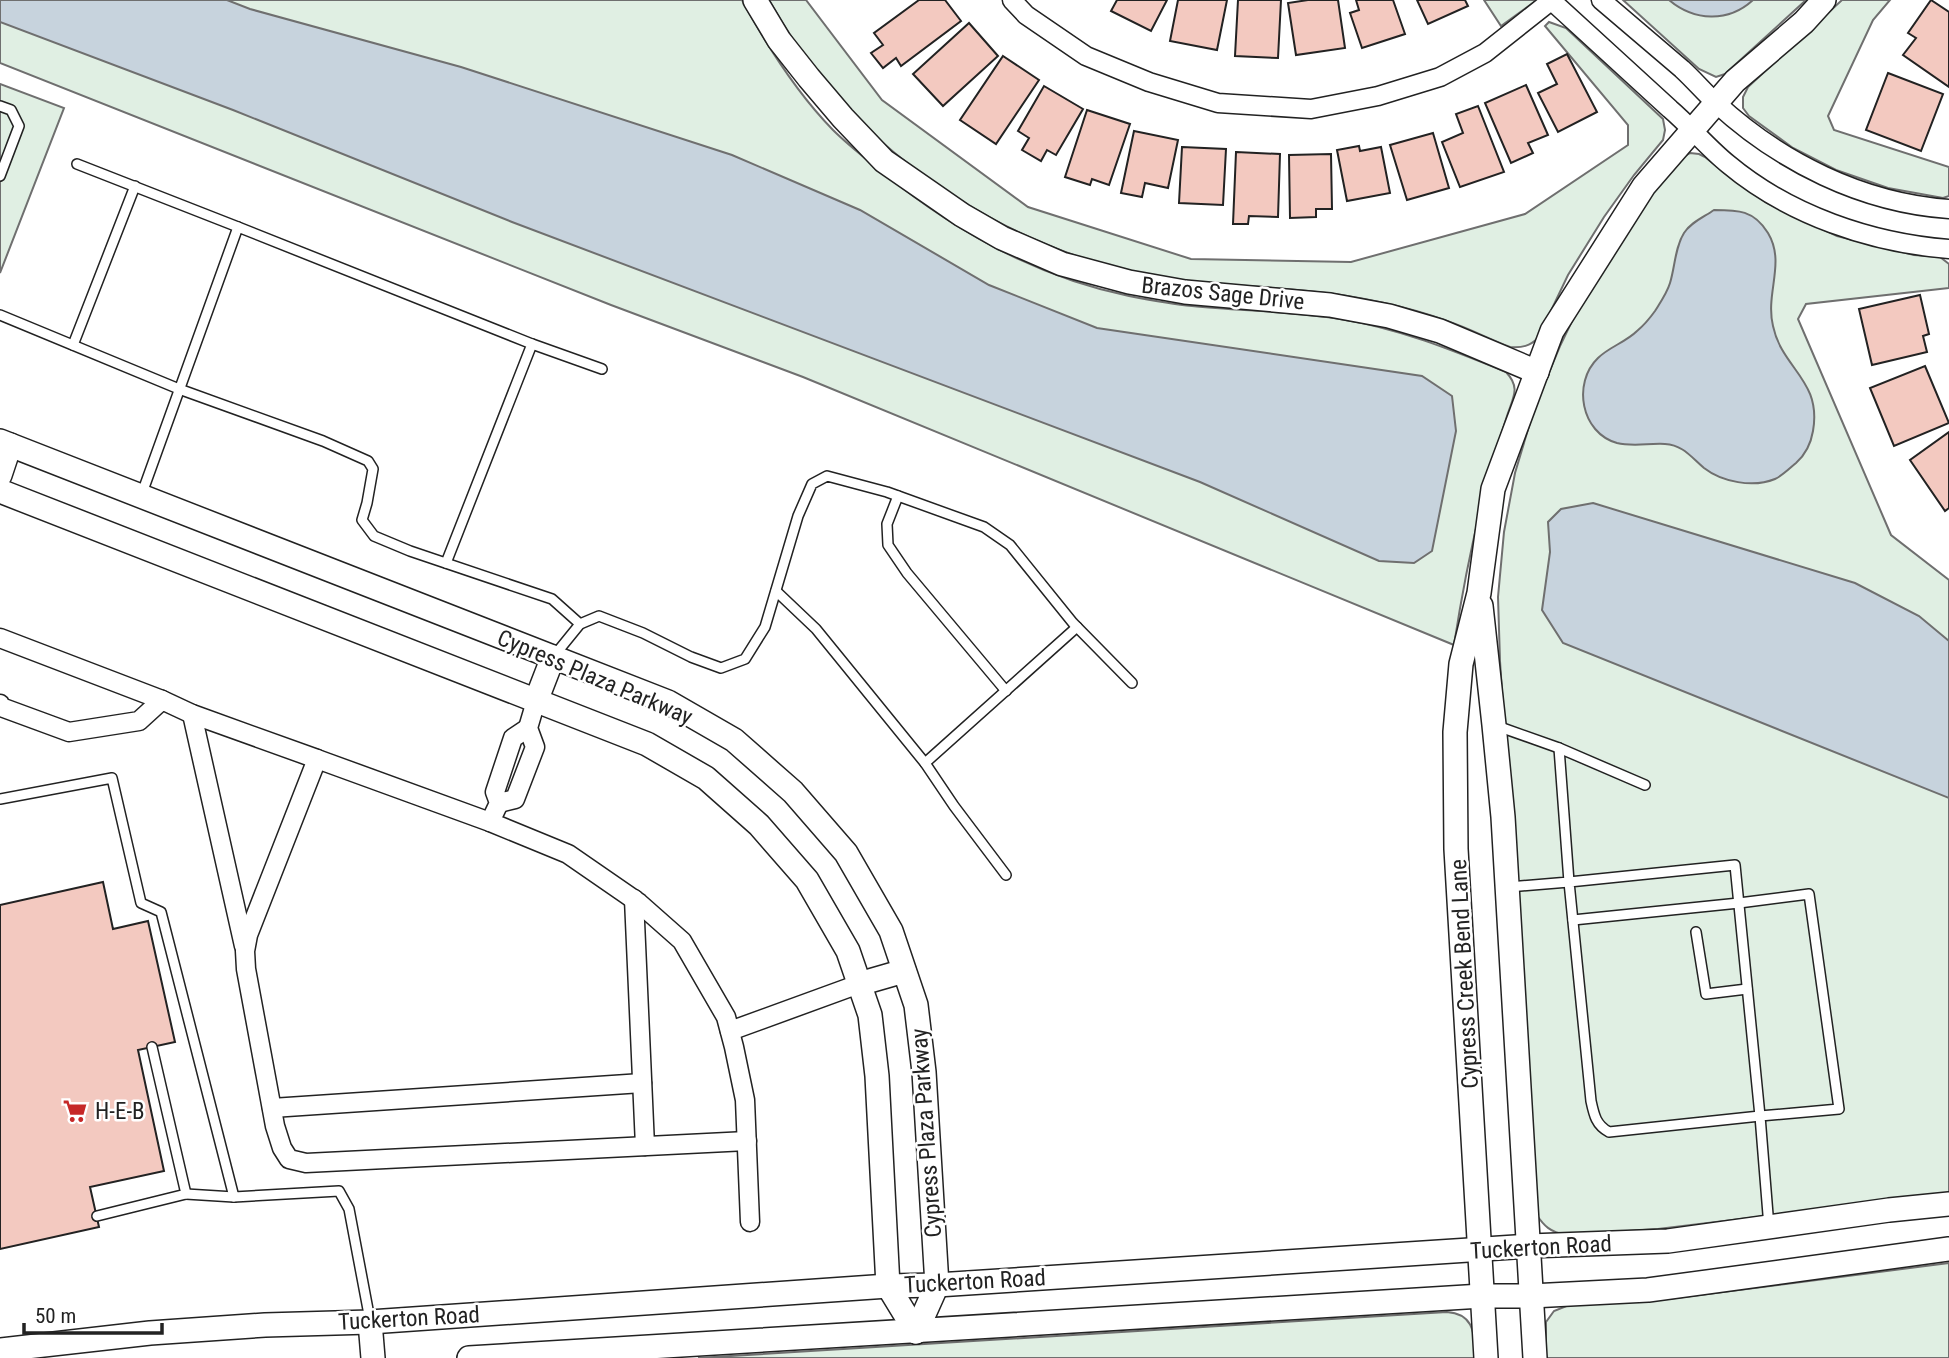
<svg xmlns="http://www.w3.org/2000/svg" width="1949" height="1358" viewBox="0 0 1949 1358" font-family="'Roboto Condensed',sans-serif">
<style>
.green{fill:#e0efe3;stroke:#6f6f6f;stroke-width:2}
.water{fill:#c7d3dd;stroke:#6f6f6f;stroke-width:2}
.building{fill:#f3c9c0;stroke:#222;stroke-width:2}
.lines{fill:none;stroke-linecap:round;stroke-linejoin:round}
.lane-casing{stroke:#222;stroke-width:12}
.street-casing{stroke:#222;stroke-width:21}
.secondary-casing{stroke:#222;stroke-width:26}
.lane{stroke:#fff;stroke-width:9}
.street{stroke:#fff;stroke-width:18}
.secondary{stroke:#fff;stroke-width:23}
.labels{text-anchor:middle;stroke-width:5;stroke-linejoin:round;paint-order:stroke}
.street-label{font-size:23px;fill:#222;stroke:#fff}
.poi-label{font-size:23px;fill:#222;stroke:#fff;text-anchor:start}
</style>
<rect width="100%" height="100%" fill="#fff"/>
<g class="green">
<path d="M0,0H742C767,46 796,92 833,130C848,145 865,158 881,171C954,231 1037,277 1129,296C1150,300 1171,304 1192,306C1241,311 1291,311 1340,319C1398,328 1452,350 1506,372C1521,388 1513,397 1507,416C1482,491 1466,567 1454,645L803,377L611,305L0,63Z"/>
<path d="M769,0H806L882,100L1028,207L1191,259L1351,262L1525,214L1628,145V125L1545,26L1549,22L1566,28L1663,119L1665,130L1663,140L1634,175L1604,217L1568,275L1538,338C1530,346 1522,348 1510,347C1489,339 1468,328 1447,321C1410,307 1357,296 1317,292C1256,285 1193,285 1133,272C1033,250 939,196 865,127C827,92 794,44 769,0Z"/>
<polygon points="1484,0 1537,0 1501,26"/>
<polygon points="1623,0 1806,0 1725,74 1716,77 1699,69"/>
<polygon points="1842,0 1890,0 1873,20 1828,116 1834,130 1949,167 1949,196 1943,198 1888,188 1836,170 1793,148 1749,116 1743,108 1743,97 1748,87"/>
<polygon points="0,84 64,108 0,273"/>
<path d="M1690,153L1699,154L1705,157L1731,178L1767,203L1837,236L1914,255L1940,257L1949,264V288L1806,304L1798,319L1891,535L1949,580V1194L1658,1229L1566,1235C1550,1232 1544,1226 1536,1214L1500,661L1498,597L1504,532L1515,473L1535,406L1560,346L1590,284L1656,186L1682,157Z"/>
<polygon points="1949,1263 1949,1358 1546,1358 1546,1322 1554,1311 1569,1305 1668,1299"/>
<path d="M1447,1312C1475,1314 1474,1335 1477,1358H698Z"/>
</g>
<g class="water">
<polygon points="0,0 227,0 250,9 461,67 732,155 860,210 989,285 1097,328 1422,376 1452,396 1456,431 1432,551 1414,563 1379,561 1200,482 512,222 233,110 0,22"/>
<path d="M1669,0H1753C1728,23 1694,21 1669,0Z"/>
<path d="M1714,210C1738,210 1754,210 1768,233C1786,263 1765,293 1773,326C1782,369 1822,380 1813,431C1811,443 1805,455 1796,463C1790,468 1782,476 1775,479C1753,488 1722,482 1704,468C1691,457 1683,445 1665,444C1649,443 1633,447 1617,443C1581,433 1572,383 1598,358C1609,347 1626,342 1637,331C1643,326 1650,318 1655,311C1660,303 1667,293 1670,283C1675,267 1675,247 1684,233C1691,222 1704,217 1714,210Z"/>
<polygon points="1593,503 1855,583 1919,616 1949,641 1949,798 1563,643 1542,610 1550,552 1548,522 1561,509"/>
</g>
<g class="building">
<polygon points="919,0 945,0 961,21 901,66 896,58 883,68 871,53 883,45 874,33"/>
<polygon points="1117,0 1167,0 1151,31 1111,11"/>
<polygon points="1178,0 1227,0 1217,50 1170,41"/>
<polygon points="1238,0 1281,0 1278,58 1235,56"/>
<polygon points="1308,0 1338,0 1345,48 1296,55 1288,3"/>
<polygon points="1356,0 1393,0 1405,34 1362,48 1350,13 1359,10"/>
<polygon points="1417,0 1465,0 1468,6 1428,24"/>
<polygon points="1931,0 1949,12 1949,87 1903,55 1916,38 1908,33"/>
<polygon points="969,23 998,56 943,106 913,74"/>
<polygon points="1567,54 1597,112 1558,132 1538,93 1557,84 1547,64"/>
<polygon points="1003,56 1039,80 996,144 960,120"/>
<polygon points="1888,73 1943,94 1921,151 1866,130"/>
<polygon points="1526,85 1548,135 1528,143 1533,153 1511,163 1485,103"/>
<polygon points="1044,86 1083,109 1056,155 1047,150 1041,161 1022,150 1029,138 1018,131"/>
<polygon points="1478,106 1504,172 1460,187 1442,142 1463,133 1456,114"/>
<polygon points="1087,110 1130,124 1109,185 1092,179 1090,185 1065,177"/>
<polygon points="1134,131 1178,140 1168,188 1145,183 1142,197 1121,193"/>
<polygon points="1433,133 1449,188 1407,200 1390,145"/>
<polygon points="1359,146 1360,151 1381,147 1390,193 1347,201 1337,150"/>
<polygon points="1182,147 1226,149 1223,205 1179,203"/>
<polygon points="1236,152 1280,154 1278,217 1249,216 1248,224 1233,224"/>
<polygon points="1331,154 1332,209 1316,209 1316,217 1290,218 1289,155"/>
<polygon points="1920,295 1929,334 1923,336 1927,352 1872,365 1859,309"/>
<polygon points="1925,366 1949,423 1894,446 1870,388"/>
<polygon points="1949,432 1949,508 1945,511 1910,460"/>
<polygon points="103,882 113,929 148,921 175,1042 138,1050 164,1171 90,1187 99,1227 0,1249 0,905"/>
</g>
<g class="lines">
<g class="lane-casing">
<g id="lane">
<polyline points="0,106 11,110 19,126 0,176"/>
<polyline points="77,164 238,227"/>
<polyline points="0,315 179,389 323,441 368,461 373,469 367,503 362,520 374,536 410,551 552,599 580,624"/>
<polyline points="532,344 602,369"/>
<polyline points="73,345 135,186"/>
<polyline points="141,496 238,227 532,344 446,563"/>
<polyline points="898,496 887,524 888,545 907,573 1006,691"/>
<polyline points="776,591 816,629 925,763 954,806 1006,875"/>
<polyline points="554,656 580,624 599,616 643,633 691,657 721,668 745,659 765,627 798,516 812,484 827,476 887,492 984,527 1010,545 1073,623 1132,683"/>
<polyline points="1497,726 1559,748 1645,785"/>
<polyline points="925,763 1077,627"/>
<polyline points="0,799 112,778 141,903 161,912 234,1197 339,1191 349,1209 370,1320"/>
<path d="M1735,865L1760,1116L1609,1132C1596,1125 1594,1115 1591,1101L1569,882Z"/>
<polyline points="1509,887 1569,882 1559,748"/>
<polyline points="1573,920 1739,903 1809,894 1839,1109 1760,1116 1769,1227"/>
<polyline points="1696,932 1706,994 1747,989"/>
<polyline points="186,1194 234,1197"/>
<polyline points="97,1216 186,1194 152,1047"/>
</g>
</g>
<g class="street-casing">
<g id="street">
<polyline points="1012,0 1026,15 1086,56 1149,82 1218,103 1311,109 1378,96 1440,77 1485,53 1552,0"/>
<path d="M1601,0C1628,23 1655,46 1682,69C1694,80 1704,92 1716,103C1780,162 1862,203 1949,209"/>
<path d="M1552,1C1591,37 1631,73 1670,109C1690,126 1708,148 1728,164C1789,215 1871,243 1949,249"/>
<polyline points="0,638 162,700"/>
<polyline points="0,704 1,707 69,732 139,721 162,700 192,714 317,759"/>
<polyline points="192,714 244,946"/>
<polyline points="528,728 513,738 495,792 499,803 490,822 317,759 248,935 245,951 246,969 275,1126 282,1148 289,1159 306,1163 747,1141"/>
<polyline points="499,803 515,799 535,747 528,728 536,701"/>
<polyline points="490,822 568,854 639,903 682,941 726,1017 734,1047 745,1100 750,1222"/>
<polyline points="634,899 645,1146"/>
<polyline points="730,1031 859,984"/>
<polyline points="272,1108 642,1083"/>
</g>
</g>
<g class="secondary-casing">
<g id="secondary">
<polyline points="755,0 779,40 809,78 843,118 884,161 962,215 1002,238 1062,264 1129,282 1185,292 1330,305 1389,316 1440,331 1537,372"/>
<polyline points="0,441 668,702 734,740 793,792 846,853 891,931 916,1005 924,1072 937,1285 916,1332"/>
<polyline points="0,475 10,445"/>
<polyline points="0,491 647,744 706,778 759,825 807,880 848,951 870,1015 877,1076 888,1286 916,1332"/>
<polyline points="1481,606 1494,725 1503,817 1535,1358"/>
<polyline points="536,701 553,657"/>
<polyline points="859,984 904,971"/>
<polyline points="370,1322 373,1358"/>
<polyline points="0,1350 150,1333 265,1325 370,1322 888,1286 937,1285 1529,1246 1668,1241 1889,1210 1949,1204"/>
<polyline points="469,1358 1482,1296 1531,1296 1648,1290 1949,1249"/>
<polyline points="1486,1358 1456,849 1455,732 1461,664 1479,593 1493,489 1552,331 1644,186 1735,81 1804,22 1824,0"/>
</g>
</g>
<use href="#lane" class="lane"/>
<use href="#street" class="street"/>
<use href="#secondary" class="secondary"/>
</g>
<defs>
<g id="supermarket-bare" transform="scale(1.89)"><path d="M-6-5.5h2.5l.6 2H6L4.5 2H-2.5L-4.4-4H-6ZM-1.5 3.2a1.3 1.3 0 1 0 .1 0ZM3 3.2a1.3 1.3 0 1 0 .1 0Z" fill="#c62828" stroke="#fff" stroke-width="2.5" paint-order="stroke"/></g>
</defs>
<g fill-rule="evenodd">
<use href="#supermarket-bare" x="75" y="1111"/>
</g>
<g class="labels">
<g class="street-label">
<text transform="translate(1223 293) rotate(6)" y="8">Brazos Sage Drive</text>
<text transform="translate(595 677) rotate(23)" y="8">Cypress Plaza Parkway</text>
<text transform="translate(1464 974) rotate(-93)" y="8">Cypress Creek Bend Lane</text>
<text transform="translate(926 1133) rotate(-94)" y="8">Cypress Plaza Parkway</text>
<text transform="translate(1541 1247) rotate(-3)" y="8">Tuckerton Road</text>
<text transform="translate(975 1281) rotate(-3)" y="8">Tuckerton Road</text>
<text transform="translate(409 1318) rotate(-3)" y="8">Tuckerton Road</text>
</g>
<g class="poi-label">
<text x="95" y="1119">H-E-B</text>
</g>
</g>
<path d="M24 1323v10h138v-10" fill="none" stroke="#222222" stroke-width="3.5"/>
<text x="35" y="1323" font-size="21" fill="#222222" stroke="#ffffff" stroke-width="5" paint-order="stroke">50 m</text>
</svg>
